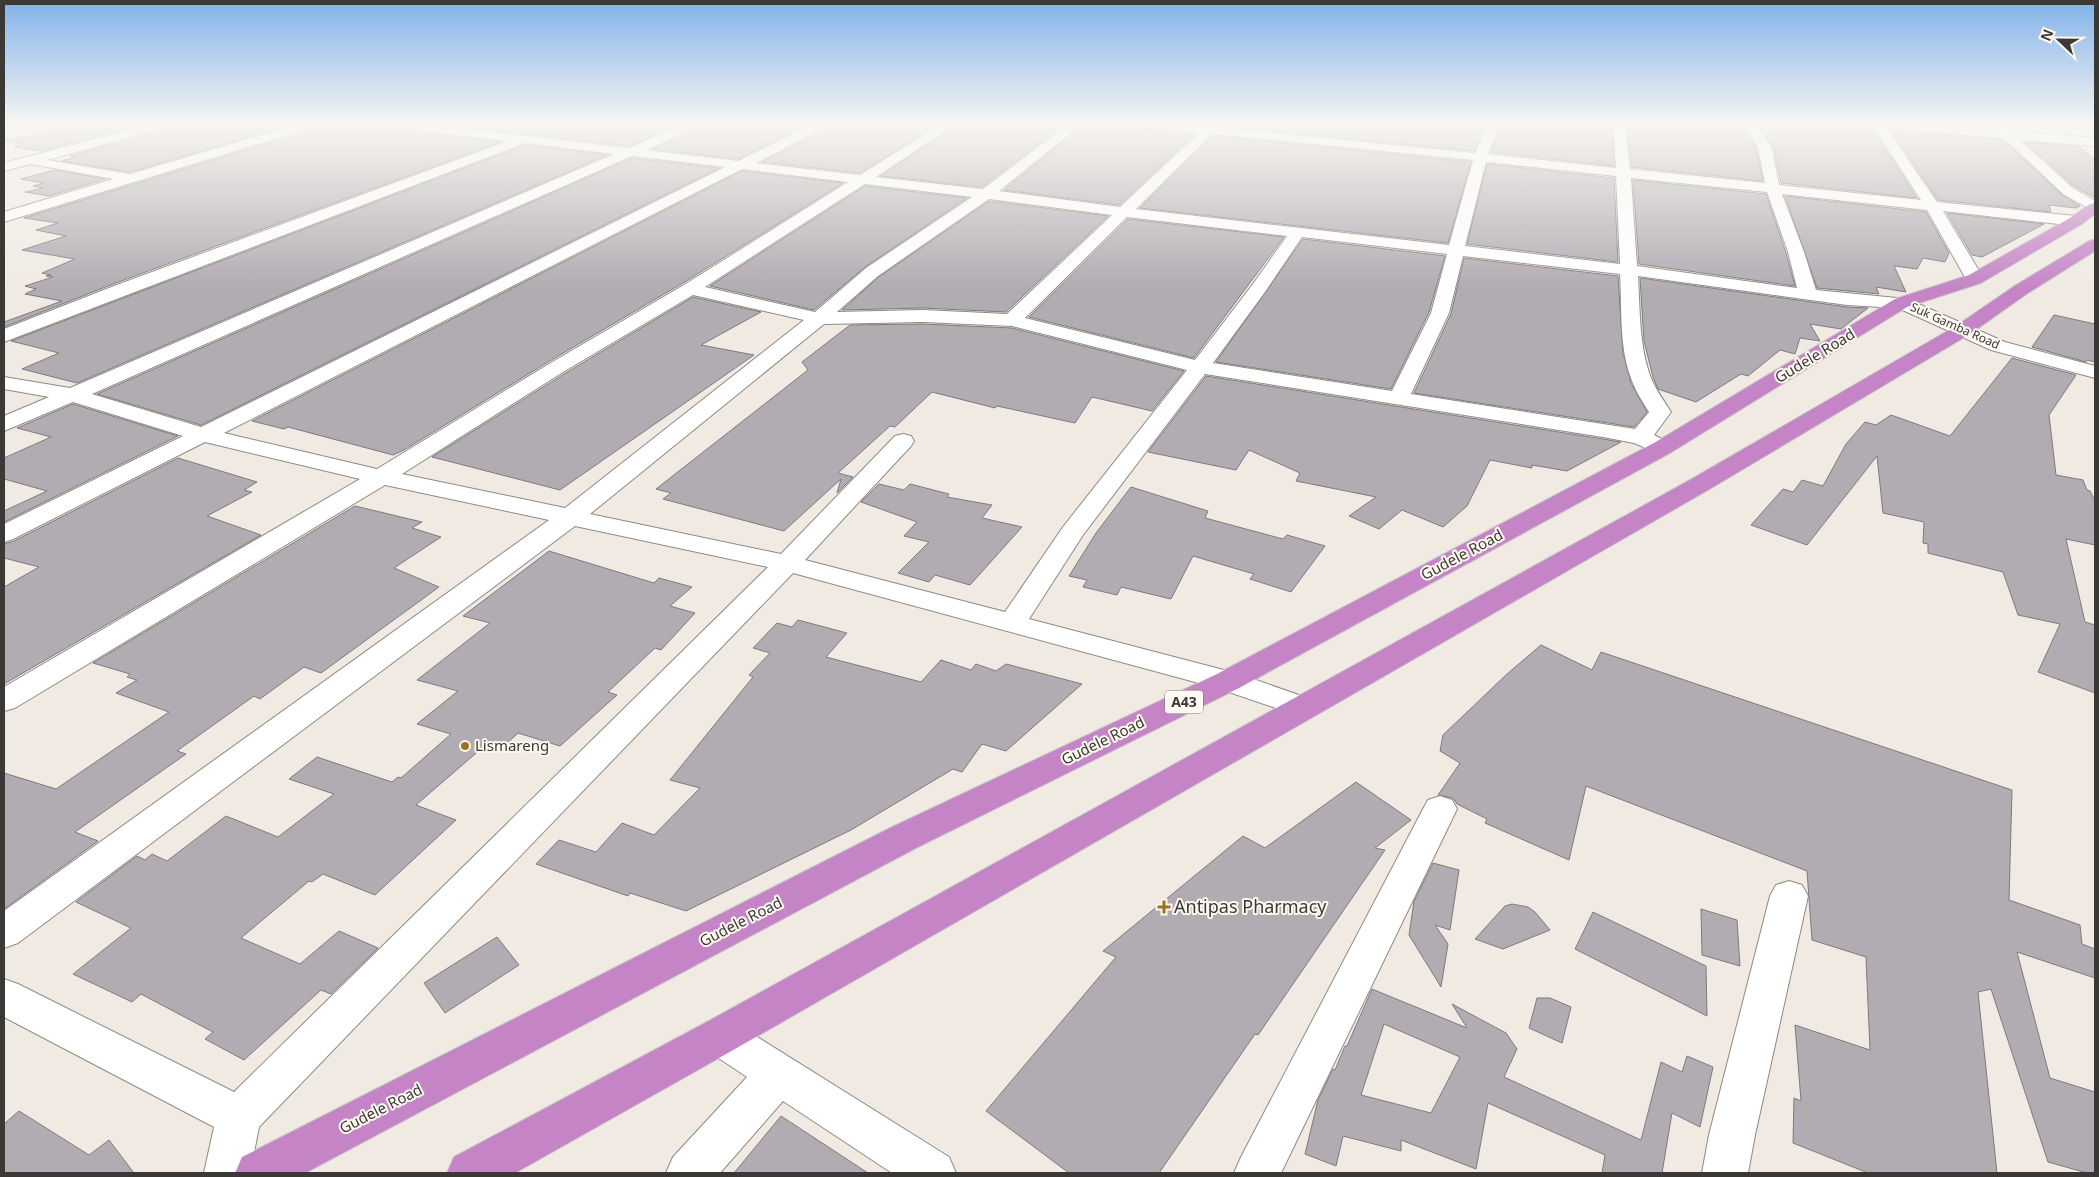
<svg xmlns="http://www.w3.org/2000/svg" width="2099" height="1177" viewBox="0 0 2099 1177" font-family="'Noto Sans',sans-serif">
<style>
.building{fill:#b1abb2;stroke:#7f7a80;fill-rule:evenodd}
.lines{fill:none;stroke-linecap:round;stroke-linejoin:round}
.minor-casing{stroke:#8f8a83;stroke-width:2}
.trunk-casing{stroke:#c8c8c7;stroke-width:2}
.minor{fill:#fff;fill-rule:evenodd}
.trunk{fill:#c484c6;fill-rule:evenodd}
.poi-dot{fill:#9f7223;stroke:#fdf8f0;stroke-width:2}
.labels{text-anchor:middle;stroke-width:4;stroke-linejoin:round;paint-order:stroke}
.far-street-label{font-size:12px;fill:#3b3936;stroke:#fdf8f0}
.shield{fill:#fdf8f0;stroke:#75726e;stroke-width:1}
.shield-label{font-size:14px;font-weight:bold;fill:#3b3936}
.street-label{font-size:15px;fill:#3b3936;stroke:#fdf8f0}
.poi-label{font-size:15px;fill:#3b3936;stroke:#fdf8f0;text-anchor:start}
.near-poi-label{font-size:18px;fill:#3b3936;stroke:#fdf8f0;text-anchor:start}
</style>
<rect width="100%" height="100%" fill="#f0eae3"/>
<g class="building">
<polygon points="74,125 141,125 41,151 14,147 23,144 5,141"/>
<polygon points="168,125 289,125 130,172 62,161 76,157 70,156 164,130"/>
<polygon points="315,125 396,125 404,131 500,142 113,284 4,327 4,322 62,301 25,294 36,289 25,286 53,277 46,276 51,275 42,273 75,259 22,250 66,236 36,230 58,223 24,218 312,130"/>
<polygon points="448,125 678,125 629,146"/>
<polygon points="700,125 807,125 738,159 653,149 697,130"/>
<polygon points="828,125 937,125 860,173 762,162 825,130"/>
<polygon points="956,125 1064,125 982,187 881,176"/>
<polygon points="1083,125 1116,125 1195,134 1119,205 1004,190"/>
<polygon points="1211,125 1485,125 1474,151"/>
<polygon points="1501,125 1611,125 1614,166 1491,152"/>
<polygon points="1627,125 1742,125 1756,149 1763,181 1632,167"/>
<polygon points="1758,125 1871,127 1917,198 1781,183 1774,148"/>
<polygon points="1891,131 2003,140 2062,195 2080,206 2076,208 2049,205 2051,212 1938,200"/>
<polygon points="1213,136 1471,162 1448,243 1140,208"/>
<polygon points="2025,142 2080,147 2095,159 2095,198 2074,186"/>
<polygon points="525,145 607,155 77,383 22,369 59,353 11,341"/>
<polygon points="632,158 719,168 201,425 97,394"/>
<polygon points="1487,164 1614,178 1618,262 1467,244"/>
<polygon points="54,170 105,179 49,196 25,192 43,188 33,186 44,183 21,179"/>
<polygon points="742,171 843,183 683,283 548,362 404,450 393,455 288,427 284,429 252,421"/>
<polygon points="1633,180 1766,194 1786,253 1795,286 1639,264"/>
<polygon points="865,186 967,198 865,267 814,310 710,286"/>
<polygon points="1785,196 1926,212 1949,253 1945,262 1923,258 1917,269 1894,266 1906,292 1876,287 1879,294 1817,288"/>
<polygon points="989,201 1108,216 1006,312 923,308 842,310 879,277"/>
<polygon points="1947,213 2044,224 1982,257 1972,255"/>
<polygon points="1128,219 1284,237 1194,358 1029,317"/>
<polygon points="1303,239 1445,256 1429,312 1391,389 1216,362"/>
<polygon points="1464,258 1618,276 1623,353 1631,383 1647,412 1634,427 1414,393 1451,314"/>
<polygon points="1640,278 1847,307 1868,308 1841,329 1810,324 1820,341 1800,338 1795,354 1780,350 1748,376 1741,374 1696,402 1658,389 1653,377 1644,341"/>
<polygon points="693,297 761,312 701,345 754,355 560,490 432,457 564,374"/>
<polygon points="2054,315 2095,324 2095,362 2087,360 2086,362 2032,347"/>
<polygon points="923,324 1012,328 1184,371 1152,411 1092,397 1075,423 997,406 995,408 932,392 895,427 890,426 838,473 853,477 837,493 841,479 784,531 663,499 671,493 656,489 808,370 802,362 850,325"/>
<polygon points="2012,358 2076,375 2049,415 2056,475 2083,480 2087,490 2090,491 2095,501 2095,545 2066,539 2085,622 2095,625 2095,693 2038,672 2060,624 2018,615 2003,572 1928,553 1928,544 1923,543 1924,522 1883,513 1877,456 1807,545 1751,525 1783,489 1793,492 1802,480 1823,486 1846,444 1865,422 1876,425 1891,415 1950,436"/>
<polygon points="1206,376 1603,439 1621,442 1567,471 1532,465 1532,468 1490,460 1467,506 1443,527 1402,510 1379,529 1349,516 1376,497 1296,481 1300,473 1249,450 1236,470 1148,452"/>
<polygon points="73,404 178,436 4,522 4,511 47,491 4,479 4,458 51,437 17,428"/>
<polygon points="178,458 257,482 244,490 252,492 207,516 261,535 4,684 4,587 39,567 4,558 4,544 14,541"/>
<polygon points="879,484 904,490 910,484 949,494 947,497 992,505 982,518 1022,527 970,585 935,575 929,582 898,573 929,542 904,536 917,522 861,502"/>
<polygon points="1131,487 1208,511 1205,518 1283,539 1287,535 1325,546 1291,592 1250,579 1254,574 1193,556 1171,599 1121,587 1117,595 1083,587 1087,580 1069,576 1096,533"/>
<polygon points="355,506 422,522 412,528 441,537 394,568 439,587 321,673 304,667 260,699 254,696 177,751 186,754 75,832 98,841 4,909 4,773 56,789 169,712 116,693 137,680 127,677 130,674 93,663"/>
<polygon points="549,551 654,583 659,578 692,587 670,606 695,613 661,650 655,648 608,692 617,695 560,746 518,733 504,746 489,742 416,805 456,820 375,895 323,874 312,882 309,881 241,938 300,964 339,931 378,948 331,994 321,990 244,1060 205,1039 213,1032 141,994 132,1002 73,974 131,928 76,902 137,856 145,860 152,854 167,861 226,816 278,837 334,794 289,779 317,757 392,782 398,777 401,778 451,734 417,724 458,691 417,680 490,623 463,616"/>
<polygon points="798,620 847,633 826,657 921,682 941,660 971,670 976,664 996,671 1006,664 1082,684 1006,751 982,744 962,772 953,769 851,830 686,911 630,893 628,896 536,864 559,840 596,852 622,823 654,835 700,788 670,780 753,677 749,675 770,653 753,648 777,623 792,627"/>
<polygon points="1541,645 1592,670 1601,652 2012,790 2009,900 2080,925 2082,944 2095,949 2095,978 2017,952 2050,1078 2095,1092 2095,1173 2087,1173 2048,1162 1991,989 1978,992 1997,1173 1868,1173 1793,1143 1794,1098 1801,1101 1795,1025 1870,1050 1866,957 1812,940 1807,871 1586,786 1569,860 1485,823 1487,819 1457,804 1453,798 1438,795 1460,763 1440,751 1443,735 1507,674"/>
<polygon points="1356,782 1411,820 1375,848 1385,850 1258,1035 1255,1034 1159,1173 1069,1173 986,1111 1116,957 1103,951 1243,836 1265,848"/>
<polygon points="1433,863 1459,870 1450,930 1435,925 1448,944 1441,987 1409,935 1414,901"/>
<polygon points="1512,904 1528,907 1535,912 1550,930 1503,949 1475,939 1505,906"/>
<polygon points="1701,909 1737,920 1740,966 1702,955"/>
<polygon points="1593,912 1706,966 1707,1016 1575,949"/>
<polygon points="497,937 519,965 445,1013 424,983"/>
<path d="M1372,989L1467,1028L1452,1004L1506,1033L1517,1049L1504,1077L1641,1140L1661,1062L1682,1072L1687,1056L1713,1067L1700,1127L1672,1113L1662,1173H1602L1605,1155L1488,1103L1476,1169L1401,1140V1151L1343,1136L1336,1166L1305,1154L1318,1100L1333,1069L1335,1070L1345,1046H1347ZM1384,1024L1460,1057L1431,1113L1361,1095Z"/>
<polygon points="1537,998 1550,998 1571,1007 1562,1043 1529,1028"/>
<polygon points="19,1111 89,1155 109,1140 134,1173 4,1173 4,1124"/>
<polygon points="781,1116 868,1173 734,1173"/>
</g>
<g class="lines">
<g class="minor-casing">
<g id="minor">
<polygon points="4,125 28,125 26,128 4,133"/>
<polygon points="147,125 166,125 164,128 47,160 130,174 295,125 313,125 311,128 4,222 4,212 113,179 31,164 4,171 4,163"/>
<path d="M398,125H434L629,148L682,125H698L696,128L646,150L738,161L811,125H826L824,128L756,163L860,175L940,125H954L876,177L983,189L1067,125H1081L999,191L1120,207L1199,133L1159,129L1155,128L1153,125H1195L1475,153L1487,125H1499L1488,154L1616,168L1613,125H1625L1630,169L1765,183L1758,148L1744,125H1756L1772,148L1779,185L1921,200L1872,125H1929L1996,130L2002,126L2011,131L2095,138V146L2020,140L2073,188L2095,201V212L2063,194L2004,138L1887,129L1937,202L2076,216L2082,218L2084,221L2082,224L2076,226L1943,211L1984,279L1981,283L1975,284L1969,283L1966,279L1927,210L1782,194L1804,252L1816,290L1907,299L2005,342L2095,366V378L1991,350L1898,308L1847,305L1638,276C1640,309 1639,347 1651,378C1656,390 1664,401 1671,412L1654,435L1670,443L1673,448L1670,453L1662,455L1634,443L1603,437L1205,374L1083,535L1029,619L1239,674L1313,700L1318,707L1313,714L1302,717L1217,688L793,573L259,1127L250,1173H204L214,1127L4,1017V979L18,984L234,1092L768,567L575,526L18,943L4,948V911L549,520L385,485L15,708L4,711V687L360,479L205,442L13,539L4,542V524L183,436L73,402L4,431V416L49,397L4,389V377L70,388L614,154L525,143L4,342V329L114,286L508,141L404,129ZM1212,134L1473,160L1449,245L1136,209ZM632,156L725,167L201,427L92,394ZM1486,162L1616,176L1620,264L1465,246ZM742,169L848,182L684,285L549,364L377,469L224,433ZM1631,178L1767,192L1788,252L1797,288L1637,266ZM865,184L972,197L866,268L815,312L705,287ZM989,199L1112,215L1007,314L923,310L837,312L878,276ZM1127,217L1287,236L1253,284L1195,360L1025,318ZM1302,237L1447,254L1431,313L1392,391L1213,363L1265,292ZM1463,256L1620,274C1622,308 1619,346 1631,378C1635,390 1642,401 1649,412L1635,429L1411,394L1449,313ZM693,295L804,320L565,508L402,474L563,372ZM923,322L1012,326L1187,370L1063,527L1005,612L805,560L911,446L914,441L911,436L903,434L895,436L781,554L590,514L824,324Z"/>
<polygon points="1440,796 1452,800 1457,809 1281,1173 1234,1173 1241,1157 1423,809 1428,800"/>
<polygon points="1789,881 1802,885 1808,896 1755,1135 1748,1173 1702,1173 1709,1135 1770,896 1776,885"/>
<polygon points="720,1017 735,1023 949,1157 956,1173 892,1173 783,1101 720,1173 666,1173 673,1157 747,1077 705,1049 699,1036 705,1023"/>
</g>
</g>
<g class="trunk-casing">
<g id="trunk">
<polygon points="2095,203 2095,214 2082,224 1981,283 1907,307 1670,453 1239,688 916,848 305,1173 235,1173 242,1157 890,828 1217,674 1654,443 1895,299 1969,275 2070,218 2090,204"/>
<polygon points="2095,239 2095,251 2028,293 1970,334 1708,490 735,1049 515,1173 447,1173 454,1157 705,1023 1690,480 1956,326 2016,285 2089,241"/>
</g>
</g>
<use href="#minor" class="minor"/>
<use href="#trunk" class="trunk"/>
</g>
<linearGradient id="sky" x2="0" y2="1"><stop stop-color="#81b2ea"/><stop offset="0.43" stop-color="#f8f6f2"/><stop offset="1" stop-color="#f8f6f2" stop-opacity="0"/></linearGradient>
<rect width="2099" height="290" fill="url(#sky)"/>
<g class="poi-dot">
<circle cx="465" cy="746" r="5"/>
<path d="M1161.5 899.5h5v5h5v5h-5v5h-5v-5h-5v-5h5z"/>
</g>
<g class="labels">
<g class="far-street-label">
<text transform="translate(1955 326) rotate(24)" y="4">Suk Gamba Road</text>
</g>
<rect class="shield" x="1165" y="690.5" width="38" height="23" rx="4"/>
<g class="shield-label">
<text x="1184" y="707">A43</text>
</g>
<g class="street-label">
<text transform="translate(1815 356) rotate(-31)" y="5">Gudele Road</text>
<text transform="translate(1462 555) rotate(-28)" y="5">Gudele Road</text>
<text transform="translate(1103 741) rotate(-26)" y="5">Gudele Road</text>
<text transform="translate(741 922) rotate(-27)" y="5">Gudele Road</text>
<text transform="translate(381 1109) rotate(-27)" y="5">Gudele Road</text>
</g>
<g class="poi-label">
<text x="475" y="751">Lismareng</text>
</g>
<g class="near-poi-label">
<text x="1174" y="913">Antipas Pharmacy</text>
</g>
</g>
<rect width="2099" height="1177" fill="none" stroke="#3b3936" stroke-width="10"/>
<g transform="translate(2059 40) rotate(292)" stroke="#fdf8f0" stroke-width="4" paint-order="stroke">
<path d="M0-4L9 19L0 12L-9 19Z" fill="#3b3936"/>
<text y="-8" font-size="14" font-weight="bold" text-anchor="middle" fill="#3b3936">N</text>
</g>
</svg>
